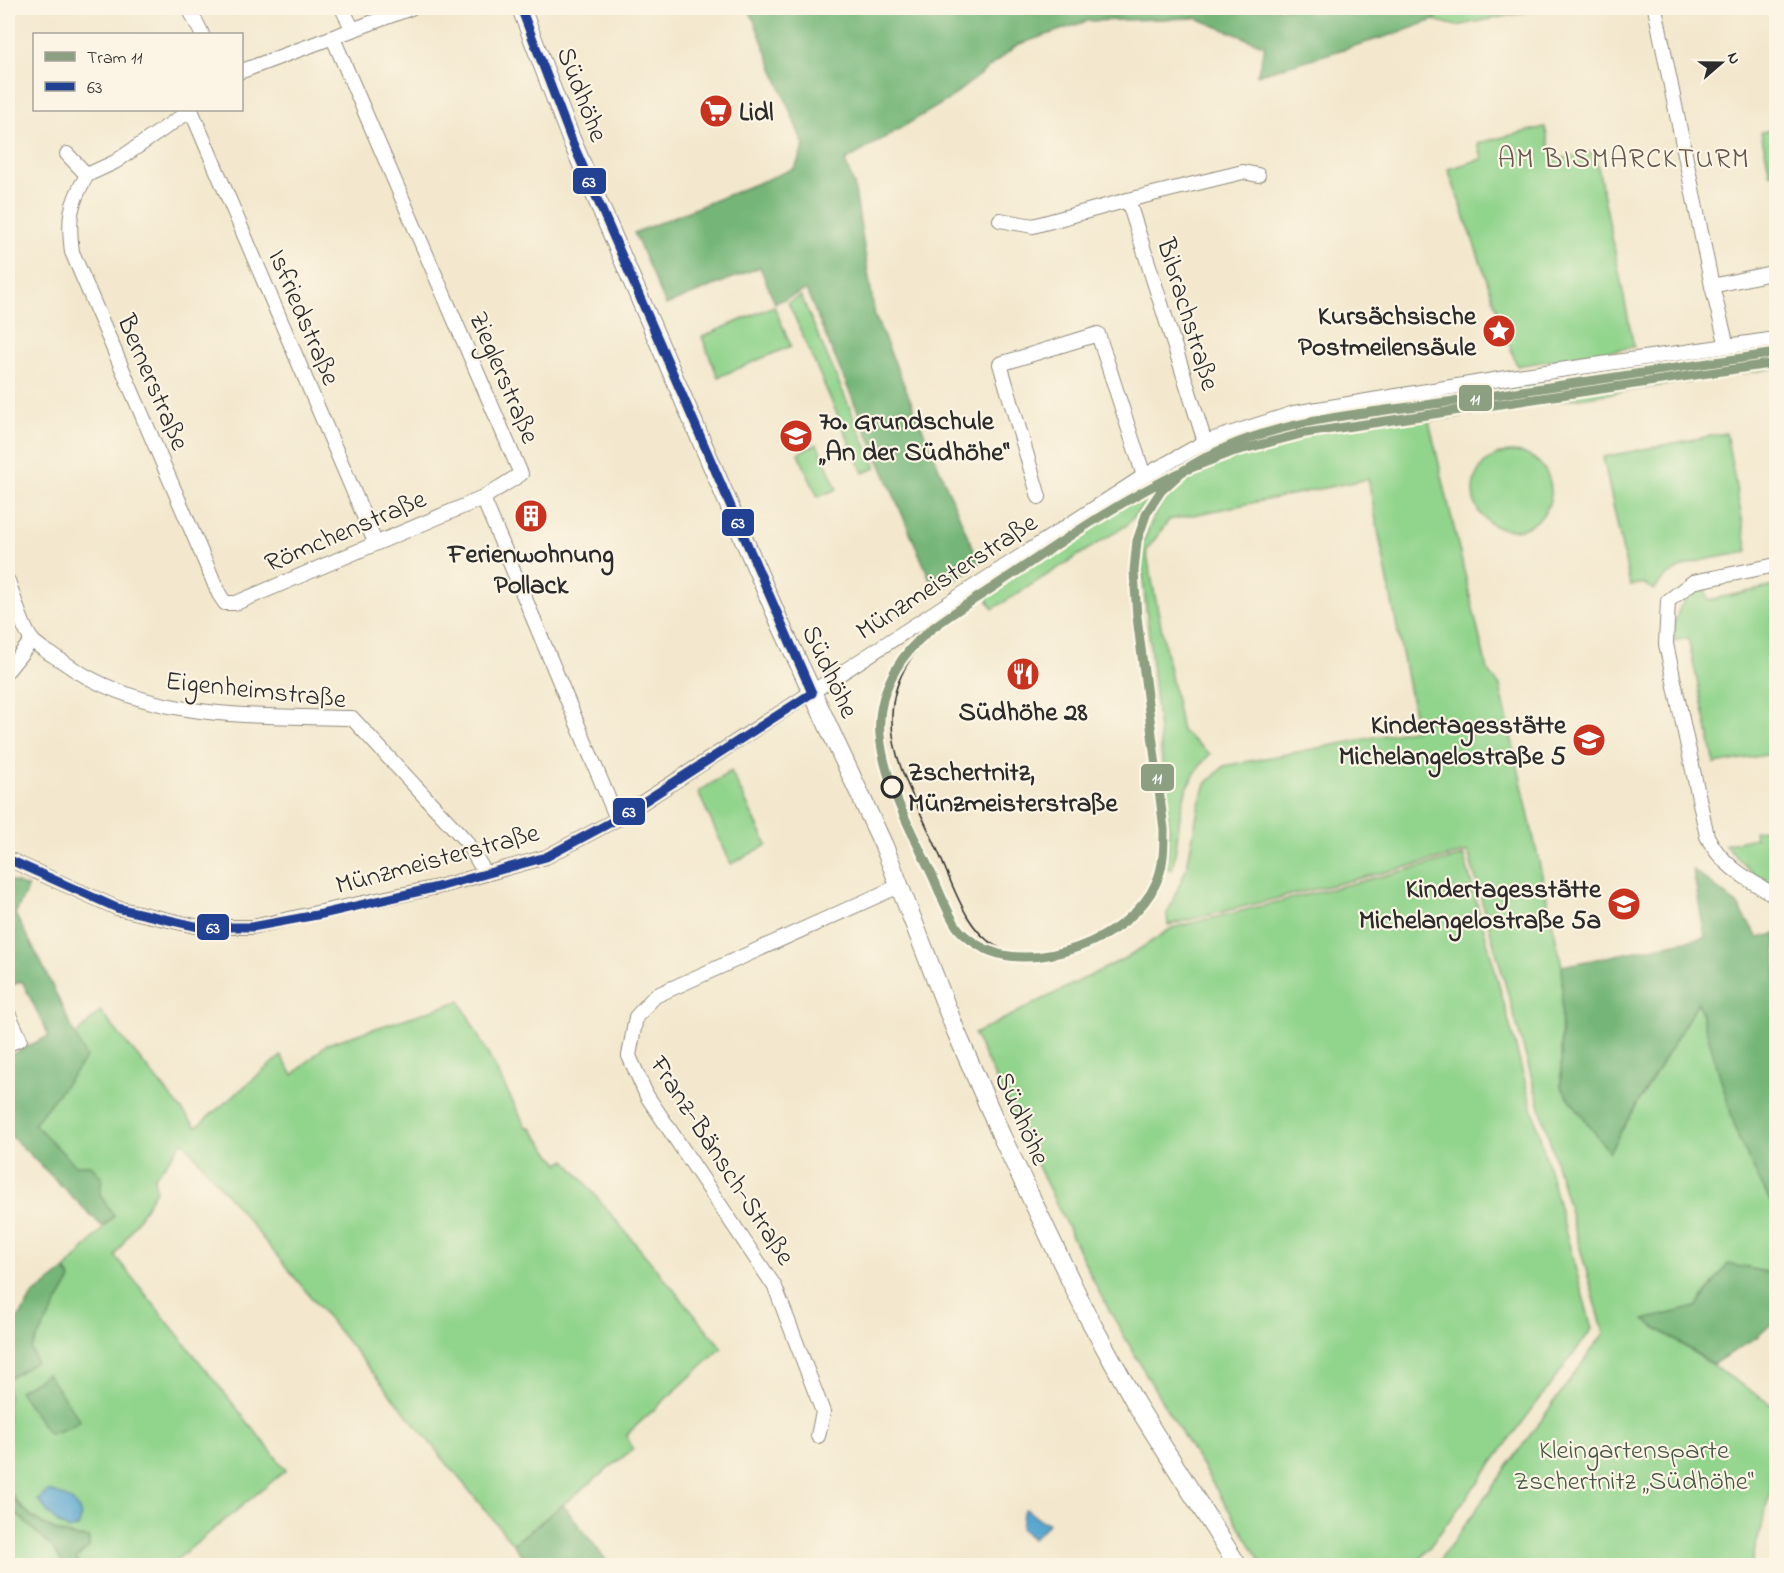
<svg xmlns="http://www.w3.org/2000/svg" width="1784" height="1573" viewBox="0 0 1784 1573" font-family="'Indie Flower',sans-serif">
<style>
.green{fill:#91d48c;stroke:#5e805c;stroke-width:1.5}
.forest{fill:#74b678;stroke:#507052;stroke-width:1.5}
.water{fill:#57a5d0;stroke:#41687e;stroke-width:1.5}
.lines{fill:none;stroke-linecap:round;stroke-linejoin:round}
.minor-casing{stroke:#8f8a7c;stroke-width:16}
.tertiary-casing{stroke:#8f8a7c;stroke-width:20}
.minor{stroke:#fff;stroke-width:14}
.tertiary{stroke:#fff;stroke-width:18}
.tram{stroke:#2b2b2b;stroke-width:1.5}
.bus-1-casing{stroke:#fcf5e5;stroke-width:14}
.bus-1{stroke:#224193;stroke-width:9}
.tram-1-casing{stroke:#fcf5e5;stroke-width:14}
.tram-1{stroke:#8d9f81;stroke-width:9}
.stop-dot{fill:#fcf5e5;stroke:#2b2b2b;stroke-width:3}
.labels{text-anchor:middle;stroke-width:4.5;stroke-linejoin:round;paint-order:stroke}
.street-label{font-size:27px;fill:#2b2b2b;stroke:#fcf5e5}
.poi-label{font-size:27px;font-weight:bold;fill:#2b2b2b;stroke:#fcf5e5;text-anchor:end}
.stop-label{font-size:27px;font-weight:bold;fill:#2b2b2b;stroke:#fcf5e5;text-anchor:start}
.park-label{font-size:27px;fill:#445543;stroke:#fcf5e5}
.neighbourhood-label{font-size:28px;letter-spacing:1.5px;fill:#67574e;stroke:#fcf5e5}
.line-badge{stroke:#fcf5e5;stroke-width:2}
.badge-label{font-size:16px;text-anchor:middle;font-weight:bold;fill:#fff}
</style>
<rect width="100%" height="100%" fill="#fcf5e5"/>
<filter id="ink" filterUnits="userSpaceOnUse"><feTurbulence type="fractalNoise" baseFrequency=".0167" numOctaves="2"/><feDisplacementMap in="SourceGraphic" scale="12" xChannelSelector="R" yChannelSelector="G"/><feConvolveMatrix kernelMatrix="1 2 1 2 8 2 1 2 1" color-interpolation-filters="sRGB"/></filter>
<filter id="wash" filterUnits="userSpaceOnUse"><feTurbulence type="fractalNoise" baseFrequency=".008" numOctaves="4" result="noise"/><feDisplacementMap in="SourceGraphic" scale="24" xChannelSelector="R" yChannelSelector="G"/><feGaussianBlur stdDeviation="1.35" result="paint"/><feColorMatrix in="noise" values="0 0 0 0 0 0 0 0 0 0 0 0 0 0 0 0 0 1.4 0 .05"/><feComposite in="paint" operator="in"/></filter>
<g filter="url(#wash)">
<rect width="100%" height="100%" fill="#f3e8cd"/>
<g class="green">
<polygon points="1448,8 1544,8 1457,26 1433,20"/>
<polygon points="1545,127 1553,160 1595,152 1634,347 1517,366 1448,169 1482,159 1478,143"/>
<polygon points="1776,129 1776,172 1770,174 1761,132"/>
<polygon points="801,296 876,468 863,473 788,302"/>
<polygon points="774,306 791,346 718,377 702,337"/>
<path d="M1776,348V368L1429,421L1487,669L1500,686L1562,966L1561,1087L1609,1151L1698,1001L1739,1140L1771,1202L1776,1195V1274L1728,1264L1696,1307L1645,1320L1776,1408V1470L1751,1565H1436L1604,1333L1468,852L1168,925L1167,914L1187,867L1199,804L1206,784L1224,766L1417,729L1368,479L1169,520L1146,551L1182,731L1210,754C1173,793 1183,822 1172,870L1167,868L1169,827L1140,549L1159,505L1167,497L1159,487L1127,525L993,609L981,590C1068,533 1154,467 1253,433C1282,423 1312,418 1342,413Z"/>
<path d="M1726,433L1748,552C1715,559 1674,559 1654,590L1644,584L1630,585L1603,457Z"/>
<polygon points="817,444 837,489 818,497 798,453"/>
<circle cx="1512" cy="491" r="39"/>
<path d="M1776,586V753L1715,764L1688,638L1674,641C1674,615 1679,597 1705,587L1708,600Z"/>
<polygon points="731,771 767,845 731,864 698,792"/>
<polygon points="1776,827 1776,887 1755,875 1724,845 1755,838 1754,831"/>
<polygon points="1464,856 1592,1329 1416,1565 1263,1565 1161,1400 1100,1294 974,1034 1129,956 1172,928"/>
<path d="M460,1001L526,1127H530L559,1164L566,1160L722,1348L626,1435L633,1449L513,1544L183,1141L154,1178L156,1190L115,1256L286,1470L170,1565H81L75,1559L89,1547V1538C56,1537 25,1517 8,1490V1379L36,1362L31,1349L71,1279L65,1270L114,1216L100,1195L91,1165H75L34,1124L85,1058L75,1036L100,1011L196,1127L281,1056L293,1075L327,1044Z"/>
<polygon points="8,1506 52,1547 64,1565 8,1565"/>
</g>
<g class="forest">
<polygon points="749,8 1448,8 1433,20 1398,33 1257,75 1265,46 1196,18 1087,21 1017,45 948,100 845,161 854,185 875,316 979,563 936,593 806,290 775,303 760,267 666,305 634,233 795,168 804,146"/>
<path d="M1693,870L1737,904L1758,938L1776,934V1131L1771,1134C1776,1153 1784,1186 1771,1203L1739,1140L1698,1002L1609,1152L1561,1087L1562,966L1705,937Z"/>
<polygon points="8,880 28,887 15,914 41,962 86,1058 34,1124 75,1165 91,1165 102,1178 100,1195 114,1216 102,1226 8,1133 8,1056 49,1036 22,981 8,987"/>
<polygon points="1775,1228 1776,1320 1757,1337 1713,1364 1644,1320 1696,1307 1728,1264 1775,1274"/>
<polygon points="65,1270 71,1279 31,1349 36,1362 8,1379 8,1324 21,1315 32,1296"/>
<polygon points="47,1374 80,1420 71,1427 49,1434 19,1391"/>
<path d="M8,1490C25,1517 57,1538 89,1538V1547L75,1559L81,1565H64L52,1547L8,1506Z"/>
<polygon points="563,1505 610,1565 530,1565 513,1544"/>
</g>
<g class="water">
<path d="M48,1491C66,1495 88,1506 78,1527L69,1530L56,1522L38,1500Z"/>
<polygon points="1026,1509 1040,1520 1049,1523 1032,1539 1021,1529 1023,1512"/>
</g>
</g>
<g filter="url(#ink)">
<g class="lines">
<g class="minor-casing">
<g id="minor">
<polyline points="189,8 202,34"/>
<polyline points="342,8 353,30"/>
<polyline points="1655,8 1712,286 1727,346"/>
<polyline points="242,71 411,8"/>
<polyline points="191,110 375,542"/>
<polyline points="67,154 87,175"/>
<path d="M87,175C69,205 68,219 72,252L219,594L225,603H236L483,498L521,474L333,38"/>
<polyline points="87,175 115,162 191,110"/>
<polyline points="1128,200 1243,172 1258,175"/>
<polyline points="1000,220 1033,226 1128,200 1205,442"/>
<polyline points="1712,286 1776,272"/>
<polyline points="1039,497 1000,364 1098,334 1144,476"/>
<polyline points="483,498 617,819"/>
<path d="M1776,565L1693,582L1668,601L1666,644L1707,836C1721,866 1749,880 1776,896"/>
<path d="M8,581C14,597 22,628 32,640C39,648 53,655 62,661C146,722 254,715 352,718L465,840L486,874"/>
<polyline points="8,670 32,640"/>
<polyline points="8,859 117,908 199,927 252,927 442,886 546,857 617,819 1144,476 1205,442 1294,413 1518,376 1776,339"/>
<polyline points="8,1013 20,1039 8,1044"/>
<polyline points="818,1436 823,1412 775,1287 647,1096 629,1056 636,1017 655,996 899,886"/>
</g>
</g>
<g class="tertiary-casing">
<polyline id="tertiary" points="521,8 571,139 780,623 884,846 955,1029 1002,1137 1087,1315 1136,1404 1238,1566"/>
</g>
<use href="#minor" class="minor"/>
<use href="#tertiary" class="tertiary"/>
<path class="tram" d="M945,620C916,647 893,675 892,716C890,761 920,809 937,849C947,872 956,898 969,919C974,927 980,934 987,940C1006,956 1034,955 1057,953"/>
<g class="bus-1-casing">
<g id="bus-1">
<polyline points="521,8 571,139 812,693"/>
<polyline points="8,859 117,908 199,927 252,927 322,914 442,886 546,857 617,819 812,693"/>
</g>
</g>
<use href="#bus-1" class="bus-1"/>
<g class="tram-1-casing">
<g id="tram-1">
<path d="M1183,471L1161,491L1147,512L1137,541L1134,571L1137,617L1164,829C1164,847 1164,866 1156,883C1132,939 1030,978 978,945C970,940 962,934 957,927C947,912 940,893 933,877C913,834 884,783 880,735C878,710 884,690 896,669C917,631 963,608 998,584C1058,544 1117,502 1183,471Z"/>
<path d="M1183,471C1262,417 1369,414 1462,400C1566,384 1671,369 1776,353"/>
<polyline points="1183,471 1232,452 1305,433 1776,363"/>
</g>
</g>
<use href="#tram-1" class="tram-1"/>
</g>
</g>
<defs>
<g id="supermarket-disc" transform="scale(1.725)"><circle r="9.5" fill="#c8321e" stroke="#fcf5e5"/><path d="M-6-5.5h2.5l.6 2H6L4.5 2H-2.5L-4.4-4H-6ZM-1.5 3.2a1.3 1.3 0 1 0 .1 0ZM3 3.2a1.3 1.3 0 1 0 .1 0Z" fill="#fff"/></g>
<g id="sight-disc" transform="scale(1.725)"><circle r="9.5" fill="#c8321e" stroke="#fcf5e5"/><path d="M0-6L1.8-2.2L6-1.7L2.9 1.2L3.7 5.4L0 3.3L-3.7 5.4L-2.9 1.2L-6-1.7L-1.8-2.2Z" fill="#fff"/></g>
<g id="school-disc" transform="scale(1.725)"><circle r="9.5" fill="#c8321e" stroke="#fcf5e5"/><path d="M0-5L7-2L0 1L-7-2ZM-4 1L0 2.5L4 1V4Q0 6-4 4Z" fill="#fff"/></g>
<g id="building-disc" transform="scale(1.725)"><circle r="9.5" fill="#c8321e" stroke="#fcf5e5"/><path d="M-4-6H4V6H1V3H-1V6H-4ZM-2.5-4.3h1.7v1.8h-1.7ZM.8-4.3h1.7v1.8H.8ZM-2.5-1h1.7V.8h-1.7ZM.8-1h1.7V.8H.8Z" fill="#fff"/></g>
<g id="restaurant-disc" transform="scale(1.725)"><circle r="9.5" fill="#c8321e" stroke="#fcf5e5"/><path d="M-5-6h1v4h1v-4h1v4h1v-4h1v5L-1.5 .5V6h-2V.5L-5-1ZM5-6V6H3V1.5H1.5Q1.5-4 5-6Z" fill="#fff"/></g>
</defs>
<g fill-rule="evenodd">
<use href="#supermarket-disc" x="716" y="111"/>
<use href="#sight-disc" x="1499" y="331"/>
<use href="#school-disc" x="796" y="436"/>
<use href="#building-disc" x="531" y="516"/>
<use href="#restaurant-disc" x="1023" y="674"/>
<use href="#school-disc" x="1589" y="740"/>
<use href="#school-disc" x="1624" y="904"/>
</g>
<circle class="stop-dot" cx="892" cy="787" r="10"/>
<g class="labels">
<g class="street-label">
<text transform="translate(583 94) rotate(69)" y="9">Südhöhe</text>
<text transform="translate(1189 314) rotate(73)" y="9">Bibrachstraße</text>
<text transform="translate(305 317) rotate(67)" y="9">Isfriedstraße</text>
<text transform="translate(505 377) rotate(67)" y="9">Zieglerstraße</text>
<text transform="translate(154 382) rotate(67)" y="9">Bernerstraße</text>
<text transform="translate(345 530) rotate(-23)" y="9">Römchenstraße</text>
<text transform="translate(946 576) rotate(-33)" y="9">Münzmeisterstraße</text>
<text transform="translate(831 671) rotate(65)" y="9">Südhöhe</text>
<text transform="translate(256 689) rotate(6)" y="9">Eigenheimstraße</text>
<text transform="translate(437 858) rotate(-15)" y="9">Münzmeisterstraße</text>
<text transform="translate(1023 1118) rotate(66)" y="9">Südhöhe</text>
<text transform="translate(723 1160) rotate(57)" y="9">Franz-Bänsch-Straße</text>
</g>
<g class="poi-label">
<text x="739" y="120" text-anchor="start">Lidl</text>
<text x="1476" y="324">Kursächsische<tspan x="1476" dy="31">Postmeilensäule</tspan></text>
<text x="819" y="429" text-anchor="start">70. Grundschule<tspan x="819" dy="31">„An der Südhöhe“</tspan></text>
<text x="531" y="562" text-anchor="middle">Ferienwohnung<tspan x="531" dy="31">Pollack</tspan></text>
<text x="1023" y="720" text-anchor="middle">Südhöhe 28</text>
<text x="1566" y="733">Kindertagesstätte<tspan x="1566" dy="31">Michelangelostraße 5</tspan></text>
<text x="1601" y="897">Kindertagesstätte<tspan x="1601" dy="31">Michelangelostraße 5a</tspan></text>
</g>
<g class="stop-label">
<text x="908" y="780">Zschertnitz,<tspan x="908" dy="31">Münzmeisterstraße</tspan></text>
</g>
<g class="park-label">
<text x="1634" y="1458">Kleingartensparte<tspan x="1634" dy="31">Zschertnitz „Südhöhe“</tspan></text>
</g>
<g class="neighbourhood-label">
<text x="1624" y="167">AM BISMARCKTURM</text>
</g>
</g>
<g class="line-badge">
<rect x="572" y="167" width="35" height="28" rx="6" fill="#224193"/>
<rect x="1458" y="384" width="35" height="28" rx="6" fill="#8d9f81"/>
<rect x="721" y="508" width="34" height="29" rx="6" fill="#224193"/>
<rect x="1140" y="763" width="35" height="29" rx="6" fill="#8d9f81"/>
<rect x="612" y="797" width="34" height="29" rx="6" fill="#224193"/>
<rect x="196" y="913" width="34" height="28" rx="6" fill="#224193"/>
</g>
<g class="badge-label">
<text x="589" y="187">63</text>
<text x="1475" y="404">11</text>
<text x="738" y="528">63</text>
<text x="1157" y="783">11</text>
<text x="629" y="817">63</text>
<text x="213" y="933">63</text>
</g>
<rect width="1784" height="1573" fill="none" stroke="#fcf5e5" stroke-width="30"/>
<rect x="33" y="33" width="210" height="78" fill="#fcf5e5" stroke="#a8a49b" stroke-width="1.5"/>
<rect x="45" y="52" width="30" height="9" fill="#8d9f81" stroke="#a8a49b" stroke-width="1.5"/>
<text x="87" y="63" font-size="18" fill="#2b2b2b">Tram 11</text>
<rect x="45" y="82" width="30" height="9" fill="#224193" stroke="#a8a49b" stroke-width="1.5"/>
<text x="87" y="93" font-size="18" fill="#2b2b2b">63</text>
<g transform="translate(1721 63) rotate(70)" stroke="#fcf5e5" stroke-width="4.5" paint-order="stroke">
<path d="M0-4.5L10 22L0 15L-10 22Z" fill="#2b2b2b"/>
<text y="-9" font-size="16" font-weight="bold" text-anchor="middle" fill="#2b2b2b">N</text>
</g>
</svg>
